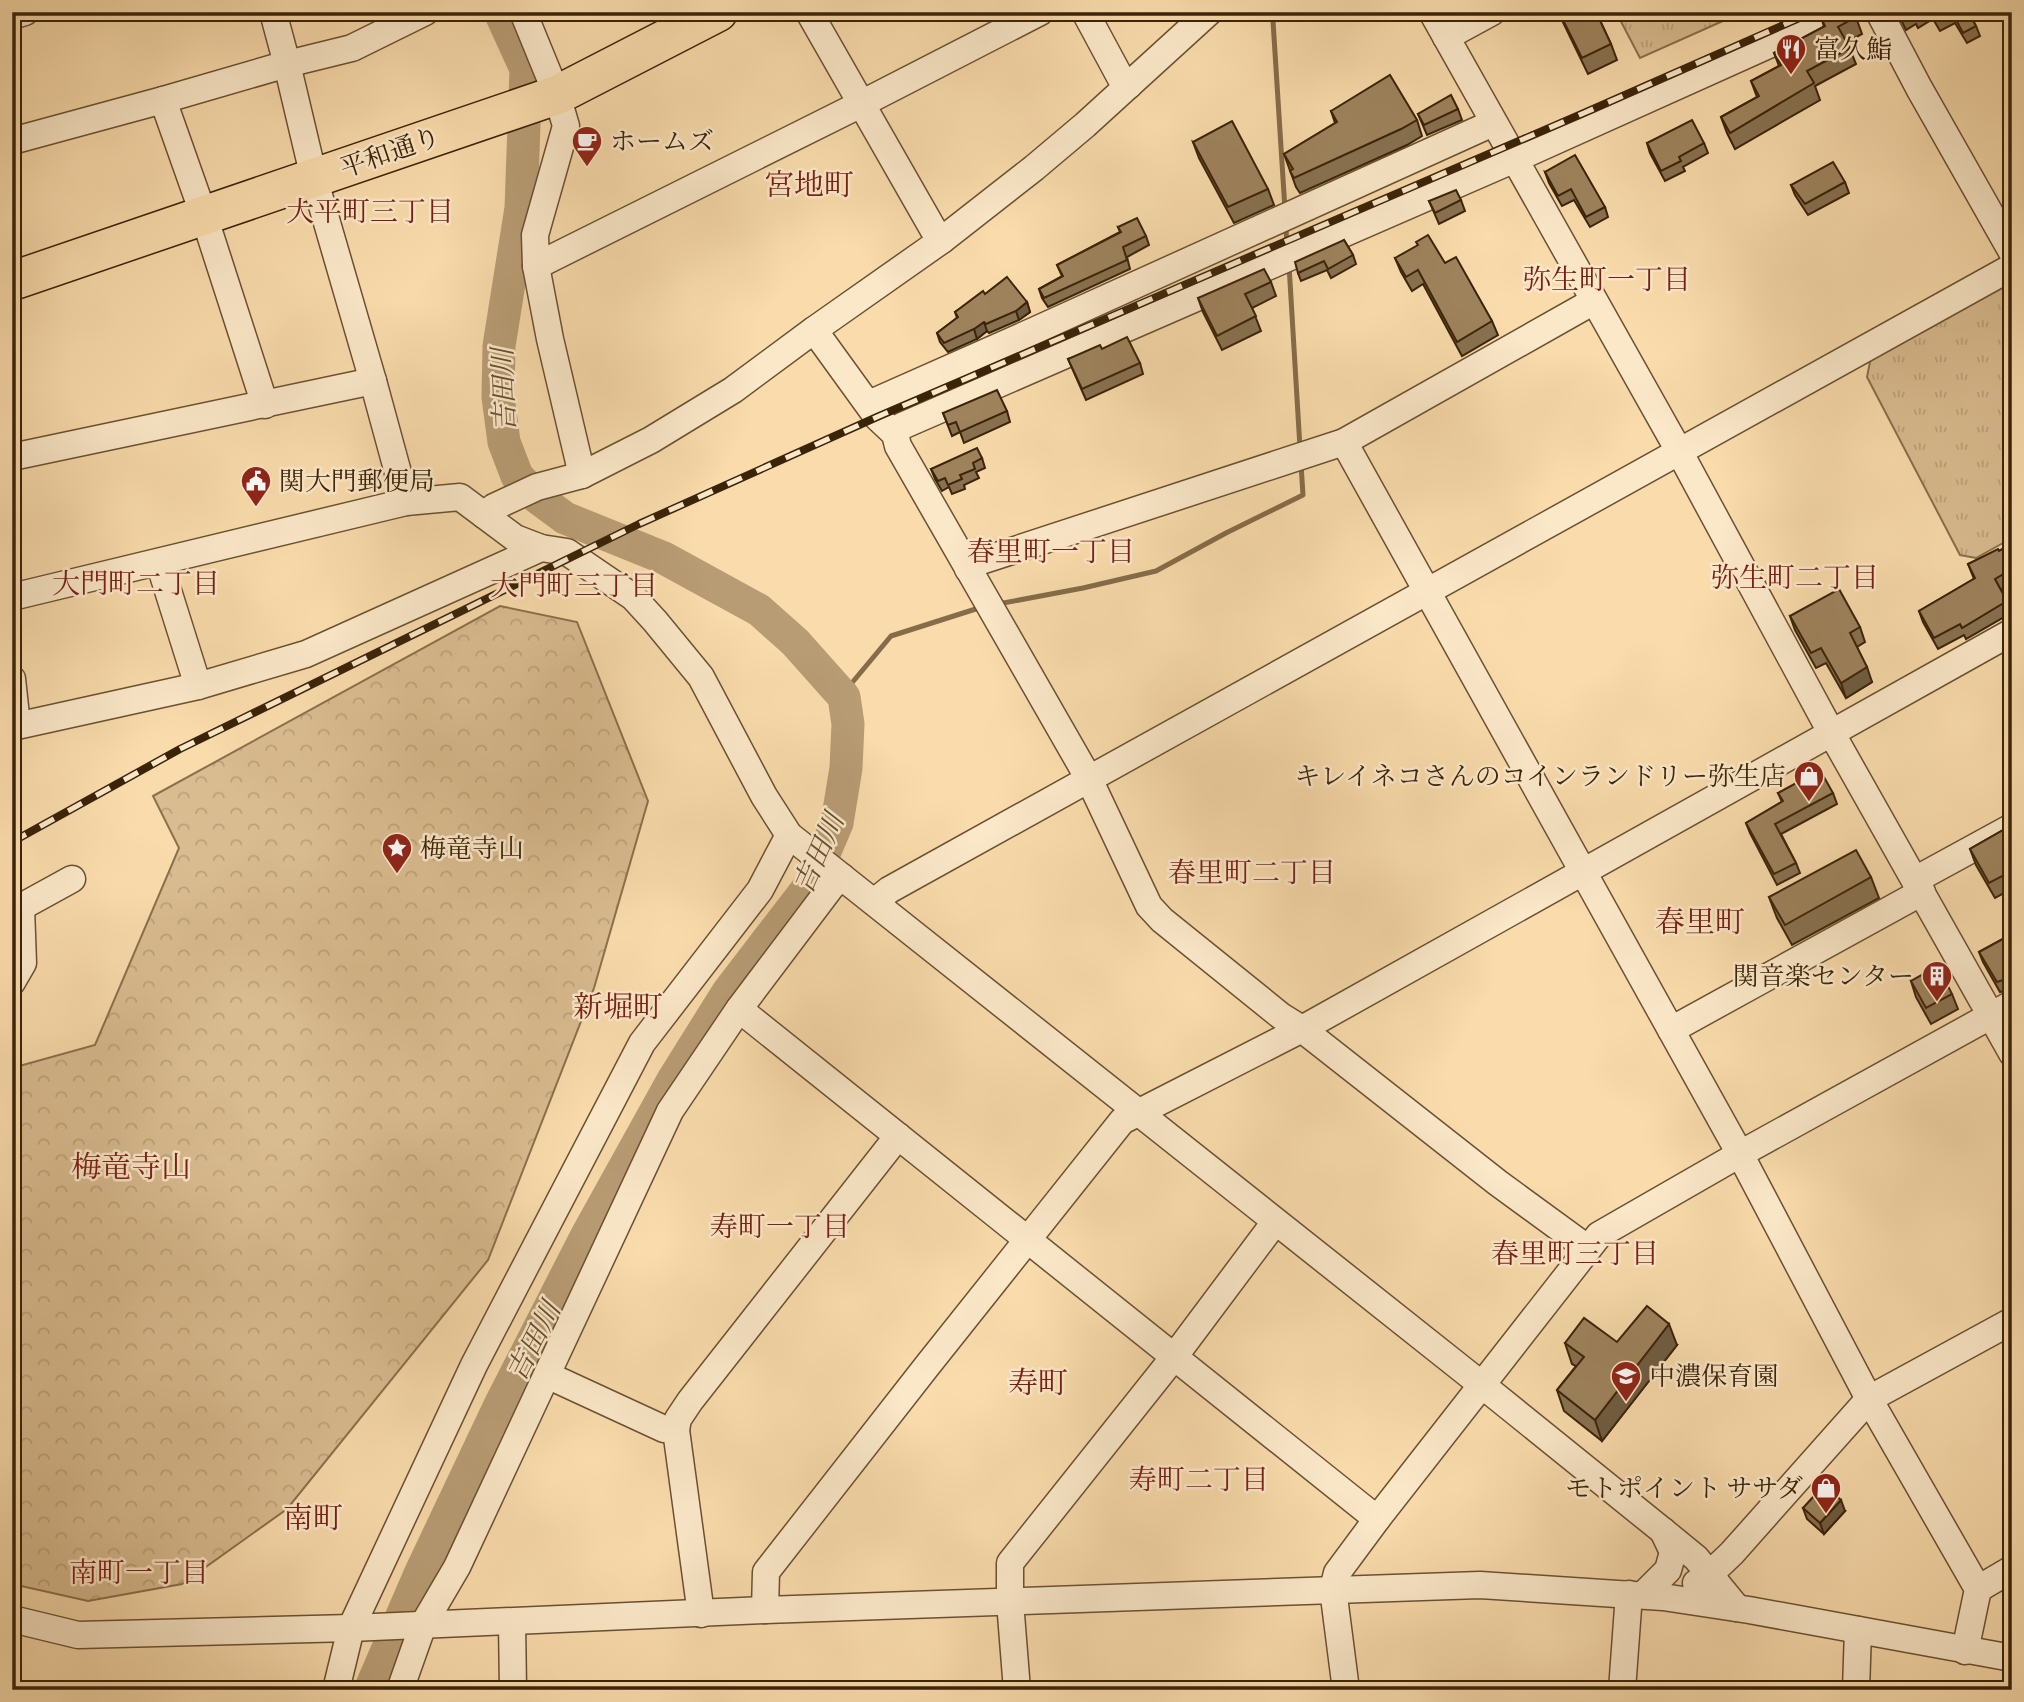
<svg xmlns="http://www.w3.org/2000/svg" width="2024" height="1702" viewBox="0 0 2024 1702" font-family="'EB Garamond','Noto Serif JP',serif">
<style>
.forest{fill:url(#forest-crowns);stroke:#8a704c;stroke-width:2}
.park{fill:url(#park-tufts);stroke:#8a704c;stroke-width:2}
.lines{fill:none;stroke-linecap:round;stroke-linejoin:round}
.stream{stroke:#866c49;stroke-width:5}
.river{stroke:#b89c74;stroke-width:33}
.minor-casing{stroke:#6a5131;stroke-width:29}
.highway-casing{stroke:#3b2308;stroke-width:41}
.minor{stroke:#fbe8c9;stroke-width:26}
.highway{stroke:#f9dbac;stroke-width:38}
.rail-casing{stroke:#3b2308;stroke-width:8}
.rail{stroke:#fbe8c9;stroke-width:5;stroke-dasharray:16;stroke-linecap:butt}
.wall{fill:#887150;stroke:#3b2308;stroke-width:2}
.shaded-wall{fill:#6f5c41;stroke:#3b2308;stroke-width:2}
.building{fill:#9e835d;stroke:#3b2308;stroke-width:2}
.labels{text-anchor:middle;stroke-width:5;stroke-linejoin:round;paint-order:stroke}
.poi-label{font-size:26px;fill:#3b2308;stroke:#fbe8c9;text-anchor:start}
.street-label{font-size:26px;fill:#3b2308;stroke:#fbe8c9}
.neighbourhood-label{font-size:28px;fill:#7a1f14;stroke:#fbe8c9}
.water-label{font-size:28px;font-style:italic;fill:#674d2e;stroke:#fbe8c9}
.quarter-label{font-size:30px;fill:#7a1f14;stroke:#fbe8c9}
</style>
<defs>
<pattern id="forest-crowns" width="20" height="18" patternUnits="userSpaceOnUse" patternTransform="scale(1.75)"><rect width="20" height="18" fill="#d9bc90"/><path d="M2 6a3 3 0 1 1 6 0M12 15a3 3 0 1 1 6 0" fill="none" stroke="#bba17b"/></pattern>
<pattern id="park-tufts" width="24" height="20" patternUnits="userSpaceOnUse" patternTransform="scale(1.75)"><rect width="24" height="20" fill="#d9bc90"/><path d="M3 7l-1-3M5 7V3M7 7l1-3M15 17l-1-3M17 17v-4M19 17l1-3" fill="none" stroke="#bba17b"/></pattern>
</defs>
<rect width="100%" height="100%" fill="#f9dbac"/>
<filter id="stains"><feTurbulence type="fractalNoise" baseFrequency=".00286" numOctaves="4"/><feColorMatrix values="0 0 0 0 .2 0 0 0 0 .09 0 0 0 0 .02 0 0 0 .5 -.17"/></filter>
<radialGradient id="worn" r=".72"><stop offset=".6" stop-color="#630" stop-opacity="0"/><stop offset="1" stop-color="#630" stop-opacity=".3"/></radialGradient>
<polygon class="forest" points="500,606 577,622 648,801 594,988 488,1260 287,1509 182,1584 88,1601 12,1584 12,1068 95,1045 179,848 153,796"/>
<g class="park">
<polygon points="1616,12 1743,12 1640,58"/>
<polygon points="2001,282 2012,289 2012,538 1976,558 1960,555 1867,377 1871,357"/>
</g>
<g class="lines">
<g class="stream">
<polyline points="1285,210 1273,21 1288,12"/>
<polyline points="1286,227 1287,249"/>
<polyline points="1289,265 1300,448"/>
<polyline points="998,604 1083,588 1156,571 1226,533 1303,495 1301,464"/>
<polyline points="844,697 851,684 891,636 982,607"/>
</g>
<polyline class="river" points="370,1690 420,1574 500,1405 587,1235 673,1080 728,992 811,884 837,823 846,768 848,724 844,697 795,642 759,610 664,558 565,518 538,498 517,476 504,442 498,397 499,346 521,208 526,69 500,12"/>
<g class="minor-casing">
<g id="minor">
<polyline points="273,12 287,64 314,178 373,381 406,502"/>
<polyline points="523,12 557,95 566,126 535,235 536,266 550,339 582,475"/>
<polyline points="809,12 933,229 942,240"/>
<polyline points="1085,12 1120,77 1129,85"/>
<polyline points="1432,12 1679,451 1832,734 2012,1053"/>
<polyline points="1879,12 1919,88 2012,252"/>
<polyline points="12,16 25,12"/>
<polyline points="1446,37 1492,12"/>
<polyline points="163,100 204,216 265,405"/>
<polyline points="12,141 163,100 287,64 352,48 425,12"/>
<polyline points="536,266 861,104 1040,12"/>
<polyline points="814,330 877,417 895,434 898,446 1089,779 1149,906 1162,920 1281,1016 1302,1029 1498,1183 1587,1248"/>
<polyline points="869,404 1038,329 1493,123"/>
<polyline points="895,434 902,426 1515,159 1842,12"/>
<polyline points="1344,442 1740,1154 1869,1399 1978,1589 1965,1651"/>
<polyline points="12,457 373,381"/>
<polyline points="484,515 494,507 537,487 582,475 651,440 733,390 814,330 942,240 1034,168 1085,125 1209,12"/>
<polyline points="159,562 198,686"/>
<polyline points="968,569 978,562 1344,442 1594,301"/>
<polyline points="12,597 406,502 460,497 515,538 541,548 567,552 633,597 655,621 701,677 764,796 789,835 1482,1385 1663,1531 1696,1558 1737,1608"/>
<polyline points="12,679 17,725"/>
<polyline points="12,727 198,686 306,654 541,548"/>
<polyline points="1915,880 2012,827"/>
<polyline points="874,902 889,890 2012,267"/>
<polyline points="12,912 72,879"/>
<polyline points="12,982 23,963 21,907"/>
<polyline points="739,1009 1377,1519"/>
<polyline points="1671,1030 1922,892"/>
<polyline points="547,1375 664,1429 676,1430"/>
<polyline points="1696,1583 1709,1575 1732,1553 1869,1399 2012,1321"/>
<polyline points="1978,1589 2012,1569"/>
<polyline points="1643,1595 1668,1570 1673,1552 1663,1531"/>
<polyline points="765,1610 766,1572 927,1366 1122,1121 1302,1029 2012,632"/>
<polyline points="701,1614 676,1430 678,1419 690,1401 898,1136"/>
<polyline points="12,1619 78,1635 351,1628 765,1610 1480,1585 1663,1597 1749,1610 2012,1658"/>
<polyline points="512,1622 513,1690"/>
<polyline points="336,1690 351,1628 474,1365 642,1043 760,890 789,835"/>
<polyline points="400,1690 423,1625 457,1567 670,1111 739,1009 831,887 842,877"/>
<polyline points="1017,1690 1010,1602 1010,1563 1174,1357 1275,1222"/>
<polyline points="1346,1690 1333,1589 1337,1573 1377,1519 1599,1235 1740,1154 2012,1004"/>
<polyline points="1622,1690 1629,1594"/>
<polyline points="1856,1690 1858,1630"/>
</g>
</g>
<g class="highway-casing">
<polyline id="highway" points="12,281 557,95 718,12"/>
</g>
<use href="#minor" class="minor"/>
<use href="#highway" class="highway"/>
<g class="rail-casing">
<polyline id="rail" points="12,842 180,749 639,524 877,417 1584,113 1813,12"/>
</g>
<use href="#rail" class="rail"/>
</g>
<g class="wall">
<polygon points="1558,12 1596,12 1611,44 1617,60 1588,74"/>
<polygon points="1854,12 1862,34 1847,42 1856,64 1815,86 1820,100 1735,149 1727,133 1721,117 1757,97 1751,81 1779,66 1774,53 1824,27 1822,20"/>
<polygon points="1897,12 1974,12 1970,15 1976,26 1980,36 1967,43 1955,23 1940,31 1933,19 1918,28 1916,24 1906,30"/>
<polygon points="1458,109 1462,120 1427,135 1418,114"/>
<polygon points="1331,111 1417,120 1422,136 1407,145 1300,193 1296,187 1284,154 1335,123"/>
<polygon points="1193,142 1268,189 1274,205 1234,223 1199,158"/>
<polygon points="1647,143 1704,143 1708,153 1683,167 1685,171 1665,181 1650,153"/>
<polygon points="1545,172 1605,207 1608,217 1590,227 1574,200 1562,206 1549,183"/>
<polygon points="1845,182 1849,193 1808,215 1795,195 1791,185"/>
<polygon points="1461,200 1465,211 1439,224 1429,201"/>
<polygon points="1118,227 1146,236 1149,245 1127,257 1130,269 1048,307 1042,298 1039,289 1062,276 1057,265 1120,232"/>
<polygon points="1344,240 1353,255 1356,264 1331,278 1327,270 1301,281 1298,273"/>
<polygon points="1395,258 1445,263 1492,321 1498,335 1462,356 1423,284 1412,291 1401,272"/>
<polygon points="1271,282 1276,296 1252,308 1261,331 1222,350 1203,312 1198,298"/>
<polygon points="985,294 1027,302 1030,312 1019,320 989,333 987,331 977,339 948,352 940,342 937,333 957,318 955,312"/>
<polygon points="1102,349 1140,363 1143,374 1086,400 1068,359"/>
<polygon points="1007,411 1010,422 964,443 960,432 952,436 943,413"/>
<polygon points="982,458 985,468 976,472 979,478 964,485 965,489 952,494 949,487 942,491 935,479 931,469"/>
<polygon points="2012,544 2012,583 2000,590 2007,601 2011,613 1966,639 1964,635 1938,649 1923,622 1919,611 1974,579 1968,564 1999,551"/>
<polygon points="1790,616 1860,627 1865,642 1857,647 1872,682 1846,698 1826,663 1816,668 1795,630"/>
<polygon points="1778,793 1833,793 1837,804 1781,834 1796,863 1800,873 1777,885 1750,833 1746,823 1782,802"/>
<polygon points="2012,825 2012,889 1995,898 1976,865 1970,849"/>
<polygon points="1871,877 1879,898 1792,945 1777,918 1769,897"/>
<polygon points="2012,934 2012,989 2000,992 1983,962 1979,952"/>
<polygon points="1911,981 1952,994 1958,1009 1931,1024 1916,997"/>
<polygon points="1617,1342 1677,1345 1602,1441 1564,1411 1557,1390 1576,1366 1572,1364 1565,1343"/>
<polygon points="1803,1508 1845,1511 1824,1534 1807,1519"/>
</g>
<g class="shaded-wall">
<polygon points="1027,302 1030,312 1019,320 1016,311"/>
<polygon points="984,322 987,331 977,339 974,329"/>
<polygon points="1867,667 1872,682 1846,698 1841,683"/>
<polygon points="1669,1324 1677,1345 1602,1441 1595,1420"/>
<polygon points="1841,1500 1845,1511 1824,1534 1820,1523"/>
</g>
<g class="building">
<polygon points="1559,12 1596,12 1611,44 1582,58"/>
<polygon points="1838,12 1854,12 1856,17 1838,27 1850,48 1807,71 1814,83 1730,133 1721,117 1759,96 1751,81 1781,65 1774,53 1825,26 1822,20"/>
<polygon points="1899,12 1923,12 1914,18 1912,14 1902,20"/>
<polygon points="1932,12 1968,12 1976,26 1963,33 1952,12 1936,21"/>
<polygon points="1390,75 1417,120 1401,129 1294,178 1290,171 1293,169 1284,154 1337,122 1331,111"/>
<polygon points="1451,95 1458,109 1424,125 1418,114"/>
<polygon points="1692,120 1704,143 1679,157 1681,161 1661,171 1647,143"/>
<polygon points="1232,121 1268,189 1228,207 1193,142"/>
<polygon points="1575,155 1605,207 1586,217 1571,189 1558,196 1545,172"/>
<polygon points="1833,162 1845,182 1805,204 1791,185"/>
<polygon points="1456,190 1461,200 1435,213 1429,201"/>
<polygon points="1137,218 1146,236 1123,247 1127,260 1044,298 1039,289 1063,276 1057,265 1121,232 1118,227"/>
<polygon points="1428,235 1445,263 1456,257 1492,321 1457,342 1418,270 1406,277 1395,258 1418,245 1416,242"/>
<polygon points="1344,240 1353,255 1328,269 1324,261 1298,273 1295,262"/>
<polygon points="1264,269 1271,282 1245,294 1256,316 1217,336 1198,298"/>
<polygon points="1007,277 1027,302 1016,311 986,324 984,322 974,329 944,343 937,333 958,317 955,312 983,291 985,294"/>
<polygon points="1127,337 1140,363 1082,389 1068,359 1100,345 1102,349"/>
<polygon points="997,390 1007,411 960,432 956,422 948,425 943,413"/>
<polygon points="977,448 982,458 973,463 975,469 960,475 962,479 948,485 945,478 938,481 931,469"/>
<polygon points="2012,544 2012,567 2009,568 2010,570 1995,579 2007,601 1962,628 1960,624 1934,638 1919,611 1975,578 1968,564 1998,549 1999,551"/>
<polygon points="1839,589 1860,627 1850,633 1867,667 1841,683 1821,648 1811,653 1790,616"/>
<polygon points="1820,770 1833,793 1775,824 1796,863 1774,874 1746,823 1783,801 1778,793"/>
<polygon points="2012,825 2012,871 1989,883 1970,849"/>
<polygon points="1856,850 1871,877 1785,925 1769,897"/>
<polygon points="2012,934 2012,977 1997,982 1979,952"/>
<polygon points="1938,966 1952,994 1926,1008 1911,981"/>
<polygon points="1647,1306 1669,1324 1595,1420 1557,1390 1584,1357 1565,1343 1584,1318 1617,1342"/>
<polygon points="1824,1485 1841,1500 1820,1523 1803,1508"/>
</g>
<defs>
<g id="restaurant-pin" transform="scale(1.575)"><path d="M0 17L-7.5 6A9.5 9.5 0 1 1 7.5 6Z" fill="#8f2418" stroke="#fbe8c9"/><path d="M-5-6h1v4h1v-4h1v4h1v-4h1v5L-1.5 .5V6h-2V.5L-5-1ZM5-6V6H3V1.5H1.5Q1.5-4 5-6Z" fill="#fff"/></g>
<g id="cafe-pin" transform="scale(1.575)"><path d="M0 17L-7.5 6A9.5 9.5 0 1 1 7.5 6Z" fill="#8f2418" stroke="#fbe8c9"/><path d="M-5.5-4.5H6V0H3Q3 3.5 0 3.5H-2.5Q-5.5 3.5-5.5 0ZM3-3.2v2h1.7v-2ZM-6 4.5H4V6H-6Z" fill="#fff"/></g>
<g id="civic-pin" transform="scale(1.575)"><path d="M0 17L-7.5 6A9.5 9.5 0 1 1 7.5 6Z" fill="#8f2418" stroke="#fbe8c9"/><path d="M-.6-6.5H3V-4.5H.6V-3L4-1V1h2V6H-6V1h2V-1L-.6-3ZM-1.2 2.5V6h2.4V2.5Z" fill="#fff"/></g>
<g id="shop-pin" transform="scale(1.575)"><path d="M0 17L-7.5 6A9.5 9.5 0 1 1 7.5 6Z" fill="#8f2418" stroke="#fbe8c9"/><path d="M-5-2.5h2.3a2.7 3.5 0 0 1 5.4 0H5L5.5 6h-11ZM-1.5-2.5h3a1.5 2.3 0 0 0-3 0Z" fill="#fff"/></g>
<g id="sight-pin" transform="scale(1.575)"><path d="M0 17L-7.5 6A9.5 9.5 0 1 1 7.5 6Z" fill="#8f2418" stroke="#fbe8c9"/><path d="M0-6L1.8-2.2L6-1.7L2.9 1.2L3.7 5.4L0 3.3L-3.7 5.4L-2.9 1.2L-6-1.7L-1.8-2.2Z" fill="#fff"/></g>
<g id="building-pin" transform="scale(1.575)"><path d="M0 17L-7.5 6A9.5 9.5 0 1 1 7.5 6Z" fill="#8f2418" stroke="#fbe8c9"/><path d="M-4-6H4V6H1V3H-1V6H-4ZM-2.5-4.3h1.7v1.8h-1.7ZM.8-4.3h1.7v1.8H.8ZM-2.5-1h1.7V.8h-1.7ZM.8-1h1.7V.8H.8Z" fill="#fff"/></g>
<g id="school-pin" transform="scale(1.575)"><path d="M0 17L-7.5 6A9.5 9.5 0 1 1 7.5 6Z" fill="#8f2418" stroke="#fbe8c9"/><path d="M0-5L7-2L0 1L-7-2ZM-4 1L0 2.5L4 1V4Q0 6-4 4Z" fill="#fff"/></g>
</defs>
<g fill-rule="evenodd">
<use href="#restaurant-pin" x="1791" y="49"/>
<use href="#cafe-pin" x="587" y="141"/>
<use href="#civic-pin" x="256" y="481"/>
<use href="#shop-pin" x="1809" y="776"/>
<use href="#sight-pin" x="397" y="848"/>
<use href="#building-pin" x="1937" y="976"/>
<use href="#school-pin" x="1626" y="1376"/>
<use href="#shop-pin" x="1826" y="1488"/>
</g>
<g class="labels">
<g class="poi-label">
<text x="1814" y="58">富久鮨</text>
<text x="610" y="150">ホームズ</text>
<text x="279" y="490">関大門郵便局</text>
<text x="1786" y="785" text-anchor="end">キレイネコさんのコインランドリー弥生店</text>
<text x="420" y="857">梅竜寺山</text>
<text x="1914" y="985" text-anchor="end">関音楽センター</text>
<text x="1649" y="1385">中濃保育園</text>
<text x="1803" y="1497" text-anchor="end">モトポイント ササダ</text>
</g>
<g class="street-label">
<text transform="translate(390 152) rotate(-19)" y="9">平和通り</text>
</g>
<g class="neighbourhood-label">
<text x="370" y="221">大平町三丁目</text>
<text x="1607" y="289">弥生町一丁目</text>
<text x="1051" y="561">春里町一丁目</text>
<text x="1795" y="587">弥生町二丁目</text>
<text x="136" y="593">大門町二丁目</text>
<text x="574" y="595">大門町三丁目</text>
<text x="1252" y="882">春里町二丁目</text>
<text x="780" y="1236">寿町一丁目</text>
<text x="1575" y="1263">春里町三丁目</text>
<text x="1199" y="1489">寿町二丁目</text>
<text x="139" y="1582">南町一丁目</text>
</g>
<g class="water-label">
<text transform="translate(503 390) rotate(-92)" y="10">吉田川</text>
<text transform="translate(818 853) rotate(-66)" y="10">吉田川</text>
<text transform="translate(533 1341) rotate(-63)" y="10">吉田川</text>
</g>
<g class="quarter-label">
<text x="809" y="195">宮地町</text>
<text x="1700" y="932">春里町</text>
<text x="618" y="1017">新堀町</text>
<text x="131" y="1177">梅竜寺山</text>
<text x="1038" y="1393">寿町</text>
<text x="313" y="1528">南町</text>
</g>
</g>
<rect width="2024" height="1702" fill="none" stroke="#f9dbac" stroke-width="42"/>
<rect x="14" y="14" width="1996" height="1674" fill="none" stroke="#3b2308" stroke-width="3.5"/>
<rect x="21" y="21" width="1982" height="1660" fill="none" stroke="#3b2308" stroke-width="2"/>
<rect width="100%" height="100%" filter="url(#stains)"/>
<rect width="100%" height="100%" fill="url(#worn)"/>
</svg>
